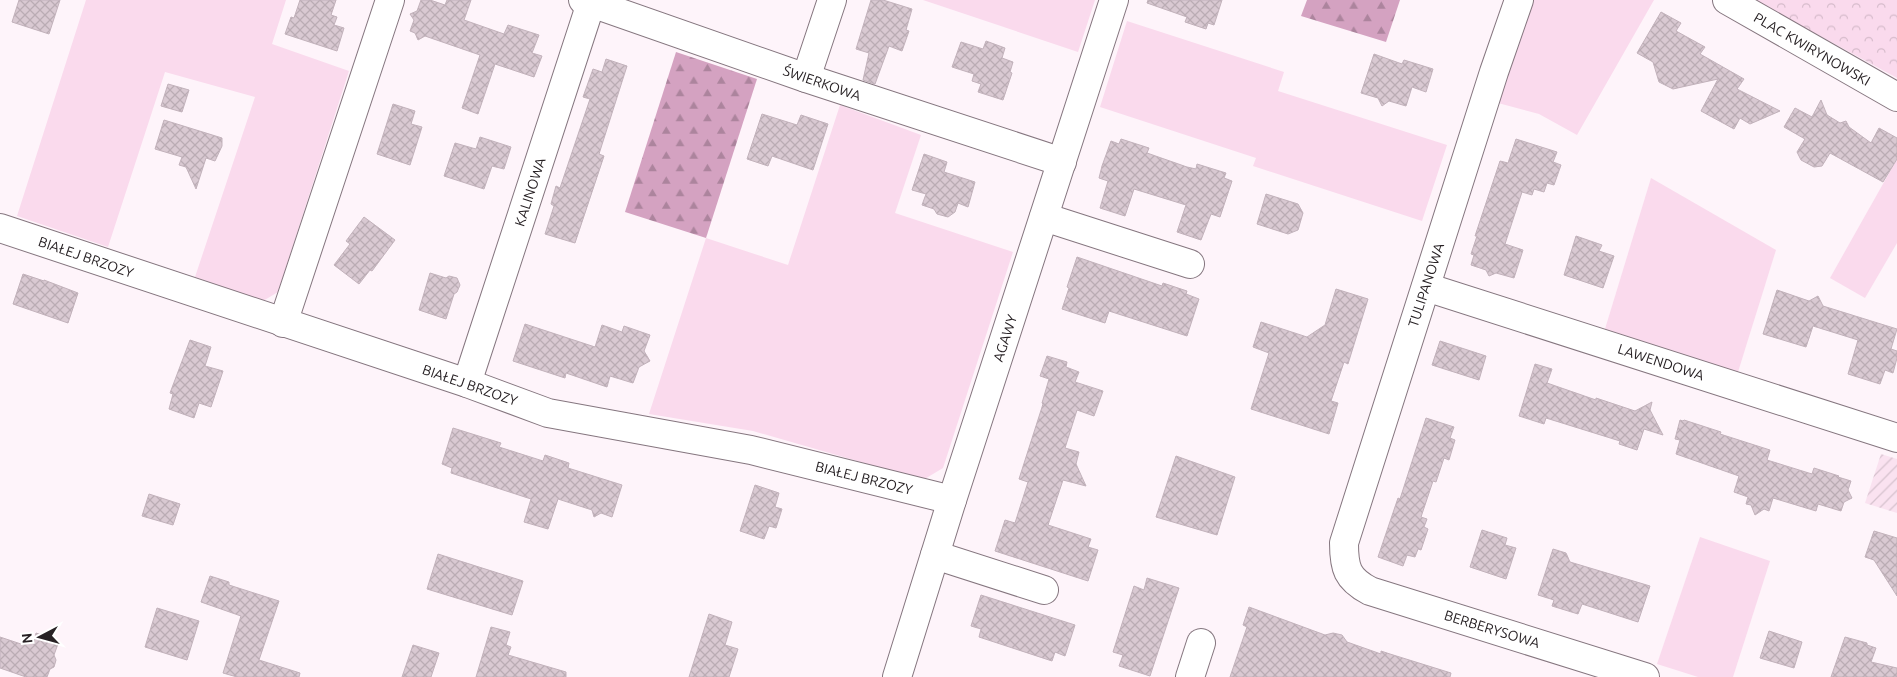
<svg xmlns="http://www.w3.org/2000/svg" width="1897" height="677" viewBox="0 0 1897 677" font-family="Ubuntu,sans-serif">
<style>
.industrial{fill:url(#industrial-furrows)}
.green{fill:#fadaed}
.forest{fill:url(#forest-firs)}
.park{fill:url(#park-crowns)}
.building{fill:url(#building-cross-hatch);stroke:#c2b2bb}
.lines{fill:none;stroke-linecap:round;stroke-linejoin:round}
.minor-casing{stroke:#85767f;stroke-width:30}
.minor{stroke:#fff;stroke-width:28}
.labels{text-anchor:middle;stroke-width:5;stroke-linejoin:round;paint-order:stroke}
.street-label{font-size:14px;fill:#272124;stroke:#fff}
</style>
<defs>
<pattern id="industrial-furrows" width="10" height="10" patternUnits="userSpaceOnUse" patternTransform="scale(1.25)"><rect width="10" height="10" fill="#fae2f0"/><path d="M-1 1l2-2M0 10L10 0M9 11l2-2" fill="none" stroke="#d6c2ce"/></pattern>
<pattern id="forest-firs" width="22" height="20" patternUnits="userSpaceOnUse" patternTransform="scale(1.25)"><rect width="22" height="20" fill="#d4a2c1"/><path d="M5 1l3.5 6h-7zM16 11l3.5 6h-7z" fill="#ac849d"/></pattern>
<pattern id="park-crowns" width="20" height="18" patternUnits="userSpaceOnUse" patternTransform="scale(1.25)"><rect width="20" height="18" fill="#fadaed"/><path d="M2 6a3 3 0 1 1 6 0M12 15a3 3 0 1 1 6 0" fill="none" stroke="#d6bbcb"/></pattern>
<pattern id="building-cross-hatch" width="8" height="8" patternUnits="userSpaceOnUse" patternTransform="scale(1.25)"><rect width="8" height="8" fill="#d9c9d2"/><path d="M0 0l8 8M0 8l8-8" fill="none" stroke="#baacb4"/></pattern>
</defs>
<rect width="100%" height="100%" fill="#fef4fa"/>
<polygon class="industrial" points="1881,454 1897,459 1897,513 1865,503"/>
<g class="green">
<polygon points="86,0 286,0 272,44 349,71 278,292 263,301 195,277 255,97 165,72 108,247 17,216"/>
<polygon points="923,0 1095,0 1078,52"/>
<polygon points="1531,0 1654,0 1577,135 1539,114 1498,103"/>
<polygon points="1127,21 1284,72 1278,91 1447,145 1422,221 1253,166 1256,158 1100,107"/>
<polygon points="840,105 921,135 895,213 1013,252 943,468 923,480 753,431 649,414 706,238 788,265"/>
<polygon points="1897,159 1897,243 1865,298 1830,278"/>
<polygon points="1651,178 1776,250 1738,372 1605,329"/>
<polygon points="1700,537 1770,561 1733,677 1698,677 1657,664"/>
</g>
<g class="forest">
<polygon points="1307,0 1400,0 1386,42 1301,16"/>
<polygon points="676,52 757,79 706,238 625,212"/>
</g>
<polygon class="park" points="1754,0 1897,0 1897,78"/>
<g class="building">
<polygon points="19,0 60,0 49,34 12,22"/>
<polygon points="300,0 336,0 331,15 337,17 334,25 344,28 337,51 285,34 291,17 294,18"/>
<polygon points="421,0 430,0 445,5 447,0 471,0 464,20 504,34 508,25 539,35 532,53 542,56 534,77 495,64 478,114 462,108 480,55 425,36 418,40 415,33 410,31 414,20 410,14 417,11"/>
<polygon points="871,0 883,0 912,9 906,30 909,31 902,51 889,46 875,84 863,80 869,53 856,49"/>
<polygon points="1148,0 1222,0 1214,25 1208,23 1206,29 1185,22 1187,17 1147,3"/>
<polygon points="1661,12 1681,23 1676,31 1705,47 1700,54 1744,79 1737,89 1780,111 1750,124 1740,118 1734,129 1701,111 1718,79 1673,89 1659,82 1653,62 1637,53"/>
<polygon points="986,41 1005,48 1002,58 1013,62 1010,72 1012,73 1003,100 978,92 981,84 972,81 974,74 952,67 961,42 983,49"/>
<polygon points="1374,54 1402,64 1404,60 1433,69 1426,92 1412,87 1406,106 1389,101 1382,106 1378,98 1361,93"/>
<polygon points="606,59 627,66 599,154 604,156 575,243 545,234 554,206 551,204 556,186 560,188 590,99 583,97 593,69 602,72"/>
<polygon points="168,84 189,90 182,112 161,106"/>
<polygon points="1821,100 1827,115 1840,123 1846,121 1849,127 1871,143 1879,128 1897,138 1897,159 1883,182 1830,153 1822,166 1814,167 1801,160 1797,152 1805,139 1784,127 1795,108 1812,117"/>
<polygon points="393,104 415,111 411,124 422,127 410,165 377,154"/>
<polygon points="762,114 797,125 801,115 828,124 813,170 772,156 768,166 747,159"/>
<polygon points="164,120 222,138 222,146 215,161 206,158 196,189 186,167 179,165 182,157 155,149"/>
<polygon points="480,137 511,147 504,169 492,166 484,189 444,176 455,143 476,149"/>
<polygon points="1121,139 1149,148 1147,153 1187,167 1196,169 1197,164 1226,173 1224,178 1232,181 1220,217 1211,214 1201,240 1177,232 1186,205 1134,189 1125,216 1100,208 1108,181 1099,178 1102,166 1111,141 1119,144"/>
<polygon points="1516,139 1557,152 1553,162 1561,165 1554,185 1547,183 1544,192 1534,189 1532,195 1522,192 1505,244 1523,250 1514,278 1496,273 1489,276 1486,270 1471,265 1474,255 1471,254 1477,236 1475,236 1500,161 1508,163"/>
<polygon points="924,154 947,162 944,172 975,182 968,207 958,203 955,212 948,217 937,214 934,209 922,205 926,194 912,190"/>
<polygon points="1266,194 1298,204 1303,213 1298,230 1288,234 1257,224"/>
<polygon points="364,217 395,240 372,271 370,270 359,284 334,265 350,244 346,241"/>
<polygon points="1576,236 1602,245 1599,251 1614,256 1603,288 1564,275"/>
<polygon points="1077,257 1162,286 1163,283 1187,291 1186,294 1199,299 1187,336 1109,311 1105,323 1062,309 1069,288 1067,287"/>
<polygon points="430,273 446,278 449,276 457,278 460,285 457,292 454,294 446,319 419,310"/>
<polygon points="23,274 44,281 44,280 78,293 68,323 13,304"/>
<polygon points="1336,289 1368,299 1348,364 1344,362 1331,401 1338,403 1329,434 1251,409 1269,353 1253,347 1261,322 1307,337 1325,325"/>
<polygon points="1777,290 1809,301 1818,296 1823,306 1897,329 1891,349 1897,351 1897,358 1893,373 1885,370 1880,384 1848,374 1858,340 1813,326 1806,347 1763,334"/>
<polygon points="525,324 595,347 602,325 622,332 624,326 650,335 644,351 650,361 639,367 633,383 610,376 607,387 566,373 565,378 513,361"/>
<polygon points="190,340 211,347 205,366 223,371 211,407 199,403 194,418 169,409 173,394 170,393"/>
<polygon points="1440,341 1486,356 1479,380 1432,365"/>
<polygon points="1047,356 1067,362 1066,367 1079,372 1075,382 1103,391 1094,416 1077,410 1065,448 1079,452 1076,464 1086,486 1063,480 1048,525 1091,539 1088,547 1098,550 1088,581 995,551 1005,520 1015,523 1028,482 1019,479 1043,404 1042,403 1049,379 1040,376"/>
<polygon points="1535,364 1552,369 1547,383 1596,400 1596,398 1635,411 1652,402 1650,410 1663,435 1644,429 1637,450 1619,444 1620,441 1546,418 1544,424 1519,416"/>
<polygon points="1426,418 1454,427 1450,438 1455,440 1449,460 1444,458 1436,482 1433,481 1421,517 1427,519 1424,527 1428,529 1421,550 1418,549 1415,557 1407,555 1403,566 1378,557 1398,498 1400,499"/>
<polygon points="1680,420 1683,421 1684,420 1721,432 1720,434 1770,450 1767,460 1812,474 1814,468 1839,476 1838,477 1851,481 1848,490 1852,498 1844,502 1841,511 1818,504 1816,511 1773,498 1769,511 1764,509 1755,515 1751,505 1746,504 1748,497 1734,492 1739,476 1676,454 1680,440 1675,439"/>
<polygon points="453,428 501,443 499,447 543,461 545,455 569,463 568,468 622,485 612,517 601,513 594,517 592,510 558,499 548,529 524,522 531,499 451,473 452,468 442,464"/>
<polygon points="1176,456 1235,477 1217,535 1156,517"/>
<polygon points="755,485 779,493 775,507 782,509 776,528 769,526 764,539 740,531"/>
<polygon points="149,494 180,504 173,525 142,516"/>
<polygon points="1482,530 1507,538 1505,545 1516,548 1506,579 1470,567"/>
<polygon points="1874,531 1897,538 1897,596 1874,560 1865,557"/>
<polygon points="1553,549 1566,553 1570,562 1650,586 1638,622 1582,604 1578,614 1552,606 1554,600 1538,595"/>
<polygon points="438,554 523,581 512,615 427,589"/>
<polygon points="210,576 229,582 229,585 279,601 259,660 300,673 299,677 237,677 223,673 241,616 201,602"/>
<polygon points="1147,578 1179,588 1150,676 1119,666 1123,655 1113,652 1134,586 1144,590"/>
<polygon points="981,595 1075,625 1065,656 1055,652 1052,661 979,637 981,629 971,626"/>
<polygon points="1249,607 1325,635 1333,633 1342,635 1347,642 1381,654 1381,651 1390,654 1451,673 1450,677 1230,677 1247,627 1243,625"/>
<polygon points="157,608 199,621 187,660 145,647"/>
<polygon points="709,614 732,622 725,645 738,649 729,677 689,677"/>
<polygon points="491,627 510,632 506,645 511,647 508,655 566,672 566,677 476,677"/>
<polygon points="1769,631 1802,642 1794,668 1760,658"/>
<polygon points="36,633 59,641 54,655 56,660 54,667 50,669 47,677 26,677 0,668 0,637 21,644 23,638 34,642"/>
<polygon points="1845,637 1867,643 1867,645 1876,648 1871,662 1897,668 1897,677 1831,677"/>
<polygon points="413,645 439,653 431,677 402,677"/>
</g>
<g class="lines">
<g class="minor-casing">
<g id="minor">
<polyline points="583,0 806,78 1062,162"/>
<path d="M1519,0L1494,72L1344,543C1344,568 1347,579 1370,591L1645,677"/>
<polyline points="1727,0 1897,97"/>
<polyline points="806,78 832,0"/>
<polyline points="1044,217 1190,264"/>
<polyline points="0,228 467,383 548,413 751,450 952,500"/>
<polyline points="1426,287 1897,438"/>
<polyline points="283,323 390,0"/>
<polyline points="467,383 592,0"/>
<polyline points="935,555 1044,590"/>
<polyline points="897,677 952,500 1114,0"/>
<polyline points="1190,677 1201,643"/>
</g>
</g>
<use href="#minor" class="minor"/>
</g>
<g class="labels">
<g class="street-label">
<text transform="translate(1812 49) rotate(30)" y="5">PLAC KWIRYNOWSKI</text>
<text transform="translate(822 83) rotate(19)" y="5">ŚWIERKOWA</text>
<text transform="translate(530 192) rotate(-72)" y="5">KALINOWA</text>
<text transform="translate(86 257) rotate(19)" y="5">BIAŁEJ BRZOZY</text>
<text transform="translate(1426 285) rotate(-72)" y="5">TULIPANOWA</text>
<text transform="translate(1005 338) rotate(-72)" y="5">AGAWY</text>
<text transform="translate(1661 362) rotate(18)" y="5">LAWENDOWA</text>
<text transform="translate(470 385) rotate(19)" y="5">BIAŁEJ BRZOZY</text>
<text transform="translate(864 478) rotate(14)" y="5">BIAŁEJ BRZOZY</text>
<text transform="translate(1492 629) rotate(17)" y="5">BERBERYSOWA</text>
</g>
</g>
<g transform="translate(40 637) rotate(264)" stroke="#ffffff" stroke-width="4" paint-order="stroke">
<path d="M0-4L9 19L0 12L-9 19Z" fill="#272124"/>
<text y="-8" font-size="14" font-weight="bold" text-anchor="middle" fill="#272124">N</text>
</g>
</svg>
